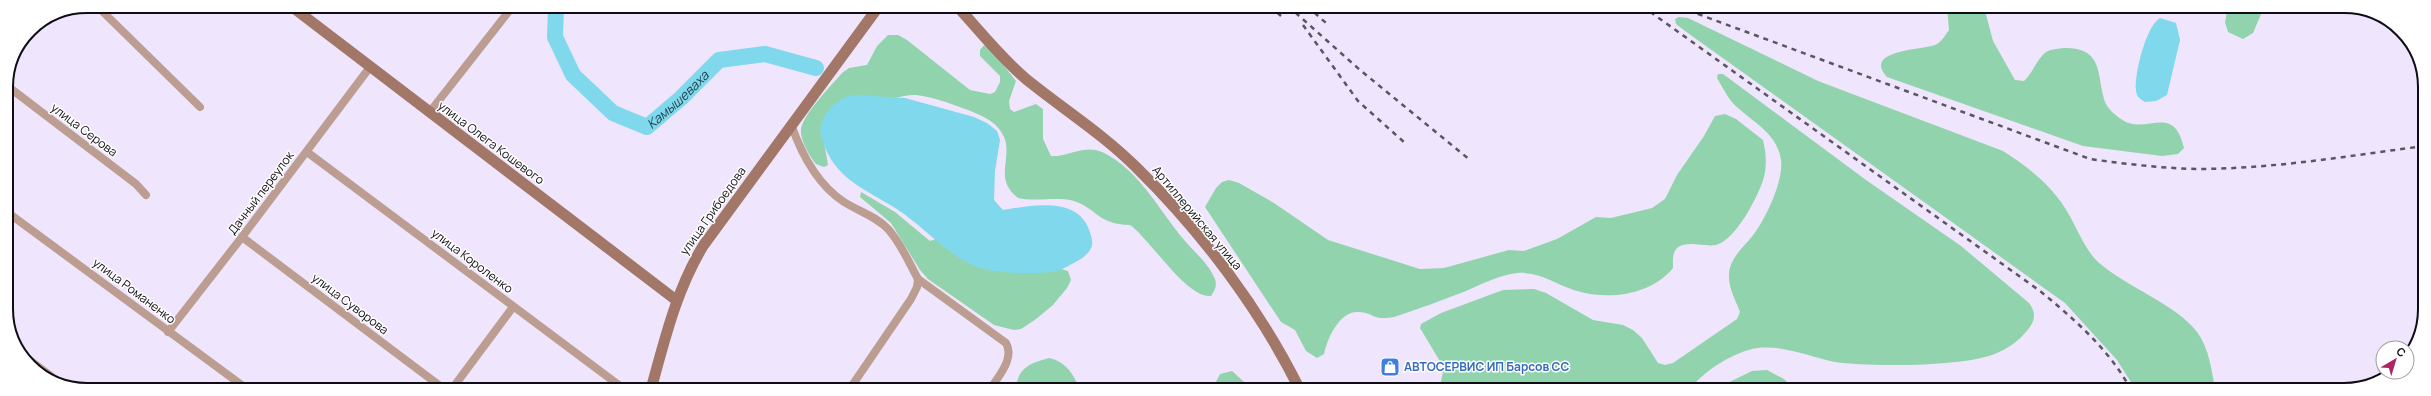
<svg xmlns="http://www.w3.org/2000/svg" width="2431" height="396" viewBox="0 0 2431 396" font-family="Manrope,sans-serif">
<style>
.green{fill:#91d3ac}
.water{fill:#80d8ec}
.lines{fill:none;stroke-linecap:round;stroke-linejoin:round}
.river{stroke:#80d8ec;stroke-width:16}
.street{stroke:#bc9d92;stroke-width:8}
.secondary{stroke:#a37768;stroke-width:11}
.rail{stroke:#5a5561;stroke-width:2.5;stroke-dasharray:5 5;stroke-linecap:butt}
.labels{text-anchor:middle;stroke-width:3;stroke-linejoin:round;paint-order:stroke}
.street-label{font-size:12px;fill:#0f0c13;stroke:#fff}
.shop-label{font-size:12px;font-weight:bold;fill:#366cbe;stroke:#fff;text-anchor:start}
.water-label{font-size:13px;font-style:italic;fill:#163f48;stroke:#fff}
.rim{fill:none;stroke:#0f0c13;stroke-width:2}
</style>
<rect width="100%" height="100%" fill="#efe5fc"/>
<g class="green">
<path d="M1947,7H1984L1993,41L2015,80L2024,81C2033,73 2036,60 2046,52C2051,49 2061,48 2067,48C2106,49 2096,80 2106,104C2109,110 2115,115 2121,119C2146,137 2173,101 2184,148L2178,154L2162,156L2083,146L1887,77C1861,49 1927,50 1937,44C1942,41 1946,34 1949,30Z"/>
<polygon points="2228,7 2264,7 2253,33 2243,39 2228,32 2225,22"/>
<path d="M1679,17L1688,18L1818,81L2003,151C2028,167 2053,186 2068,213C2077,228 2085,250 2098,262C2126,287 2176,304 2197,332C2209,348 2212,371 2215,390H2136L2117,360L2065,303L1685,31L1676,24L1675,19Z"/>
<path d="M888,35H898L907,40L970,90L990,94L995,92L1000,82V76L980,56V50L984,45L989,47L1016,81L1009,101L1010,109L1014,112L1036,104L1043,109V139L1051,156C1068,157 1085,144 1102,152C1139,169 1160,212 1185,241C1195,253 1208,263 1214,277C1218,284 1215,290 1211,296C1187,299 1150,239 1130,225C1097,224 1099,210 1074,201C1060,196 1035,202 1018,198C993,179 1013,158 1004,137C997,121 982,116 968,110C954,105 929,95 913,95C880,97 850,120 823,136L828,165L824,167L816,164C810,157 800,140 801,130C802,115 832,85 842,73L849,68L867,65L877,46Z"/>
<path d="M1718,74H1723L1866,180L1961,246L2029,303C2038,315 2034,323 2024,334C2017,342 2007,349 1997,353C1968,367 1868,367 1835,362C1810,357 1784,345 1758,348C1737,350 1701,372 1690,390H1439L1444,368L1420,328L1421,324L1441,313L1503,290L1534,289L1546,293L1593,320L1623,325L1633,330L1642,338L1658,363L1665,365L1673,363L1737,319L1740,312C1736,301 1729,289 1729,277C1728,259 1744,247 1754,234C1766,218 1784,180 1781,160C1777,131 1749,121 1731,101C1726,94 1721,85 1717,78Z"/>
<path d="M1725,114L1736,119L1763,140C1766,153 1767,164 1764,177C1759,195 1736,240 1716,245C1704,247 1687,240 1677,248C1672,253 1673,262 1673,268C1652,294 1612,300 1581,292C1559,287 1541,271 1517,273C1499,275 1482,284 1466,291C1442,300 1419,309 1394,317C1372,321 1375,313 1359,312C1339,310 1327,340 1324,354L1317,358L1306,351L1295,330L1281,322L1205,207L1216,188L1222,182L1229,180L1239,183L1274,203L1328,240L1420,269L1444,268L1509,250L1524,251L1557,239L1596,217L1611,218L1652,208L1665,199L1677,175L1704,136L1715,116Z"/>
<polygon points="861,192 895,212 930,241 947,235 1068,271 1071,280 1067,288 1053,305 1036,319 1021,329 1014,330 994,325 928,279 920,270 891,223 860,197"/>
<path d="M1049,358C1066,362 1073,373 1080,390H1016C1017,368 1030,363 1049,358Z"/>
<polygon points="1767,370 1784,379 1795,390 1713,390 1752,371"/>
<polygon points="1232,371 1253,390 1212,390 1220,374"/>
</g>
<g class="water">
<path d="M2160,18L2176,23L2180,40L2167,95L2156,101L2145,102C2140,99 2136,96 2136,90C2134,75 2146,26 2160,18Z"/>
<path d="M855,95L905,98L974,117L987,123L997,131L1000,140L995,171L994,200L1003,210C1029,206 1074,196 1088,227C1090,232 1093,240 1092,245C1090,255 1078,261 1070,265C1066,267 1061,270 1056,271C1035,275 992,274 972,265C947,253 926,230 904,214C872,191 839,184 824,145C819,133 819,125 826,114C835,102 841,97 855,95Z"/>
</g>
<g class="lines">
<path class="river" id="s1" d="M556,6L555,37L573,75L613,113L647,127L681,98L719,60L765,54L816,68"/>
<g class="street">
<polyline points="97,6 200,107"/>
<polyline points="6,85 136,184 146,195"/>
<polyline points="429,113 513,6"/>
<path d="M791,124C801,153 818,185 844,202C858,211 876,216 888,229C901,243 909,263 918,279L917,287L911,299L849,390"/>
<polyline points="307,152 624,389"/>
<polyline points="7,212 247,389"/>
<polyline points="242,237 444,389"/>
<path d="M918,279L1006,343C1015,359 998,376 990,390"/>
<polyline points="168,332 242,237 370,67"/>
<polyline points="24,356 52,377"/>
<polyline points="452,389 513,307"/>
</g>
<g class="secondary">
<polyline points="291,6 676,300"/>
<path d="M957,6C979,30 1001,58 1026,79C1063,109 1103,134 1137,168C1201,231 1260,309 1300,390"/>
<path d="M651,389C665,339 676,291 703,246L879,6"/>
</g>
<g class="rail">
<polyline points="1270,6 1281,16"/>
<polyline points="1288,6 1360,70 1470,160"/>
<polyline points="1307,6 1326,23"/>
<path d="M1642,6L2040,291C2074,319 2110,350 2131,390"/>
<path d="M1679,7L2090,159C2125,164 2160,168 2196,169C2272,169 2348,156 2424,146"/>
<polyline points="1303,25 1358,101 1405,143"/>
</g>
</g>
<defs>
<g id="shop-square" transform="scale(1)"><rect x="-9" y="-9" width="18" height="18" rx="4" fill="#3f7fe0" stroke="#fff"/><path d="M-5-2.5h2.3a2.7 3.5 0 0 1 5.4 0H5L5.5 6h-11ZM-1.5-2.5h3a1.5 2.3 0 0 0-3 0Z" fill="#fff"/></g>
</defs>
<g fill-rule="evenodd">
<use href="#shop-square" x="1390" y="367"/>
</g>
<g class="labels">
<g class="street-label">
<text transform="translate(84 130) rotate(37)" y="4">улица Серова</text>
<text transform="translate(491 143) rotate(37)" y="4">улица Олега Кошевого</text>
<text transform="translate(261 193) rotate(-53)" y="4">Дачный переулок</text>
<text transform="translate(713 211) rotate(-55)" y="4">улица Грибоедова</text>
<text transform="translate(1197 218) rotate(50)" y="4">Артиллерийская улица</text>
<text transform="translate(472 261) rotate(37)" y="4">улица Короленко</text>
<text transform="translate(134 291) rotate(37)" y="4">улица Романенко</text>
<text transform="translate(350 304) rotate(37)" y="4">улица Суворова</text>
</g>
<g class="shop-label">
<text x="1404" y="371">АВТОСЕРВИС ИП Барсов СС</text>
</g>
<g class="water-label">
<text dy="5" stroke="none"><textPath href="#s1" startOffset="206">Камышеваха</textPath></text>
</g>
</g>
<path d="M0 0H2431V396H0ZM87 13H2344A74 74 0 0 1 2418 87V309A74 74 0 0 1 2344 383H87A74 74 0 0 1 13 309V87A74 74 0 0 1 87 13Z" fill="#fff" fill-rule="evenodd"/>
<path class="rim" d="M87 13H2344A74 74 0 0 1 2418 87V309A74 74 0 0 1 2344 383H87A74 74 0 0 1 13 309V87A74 74 0 0 1 87 13Z"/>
<g transform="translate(2395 360) rotate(38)"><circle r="19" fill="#ffffff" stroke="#9f9ea1"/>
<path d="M0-3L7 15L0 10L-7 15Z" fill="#b02461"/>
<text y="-6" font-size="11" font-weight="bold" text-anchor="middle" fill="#0f0c13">С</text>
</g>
</svg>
